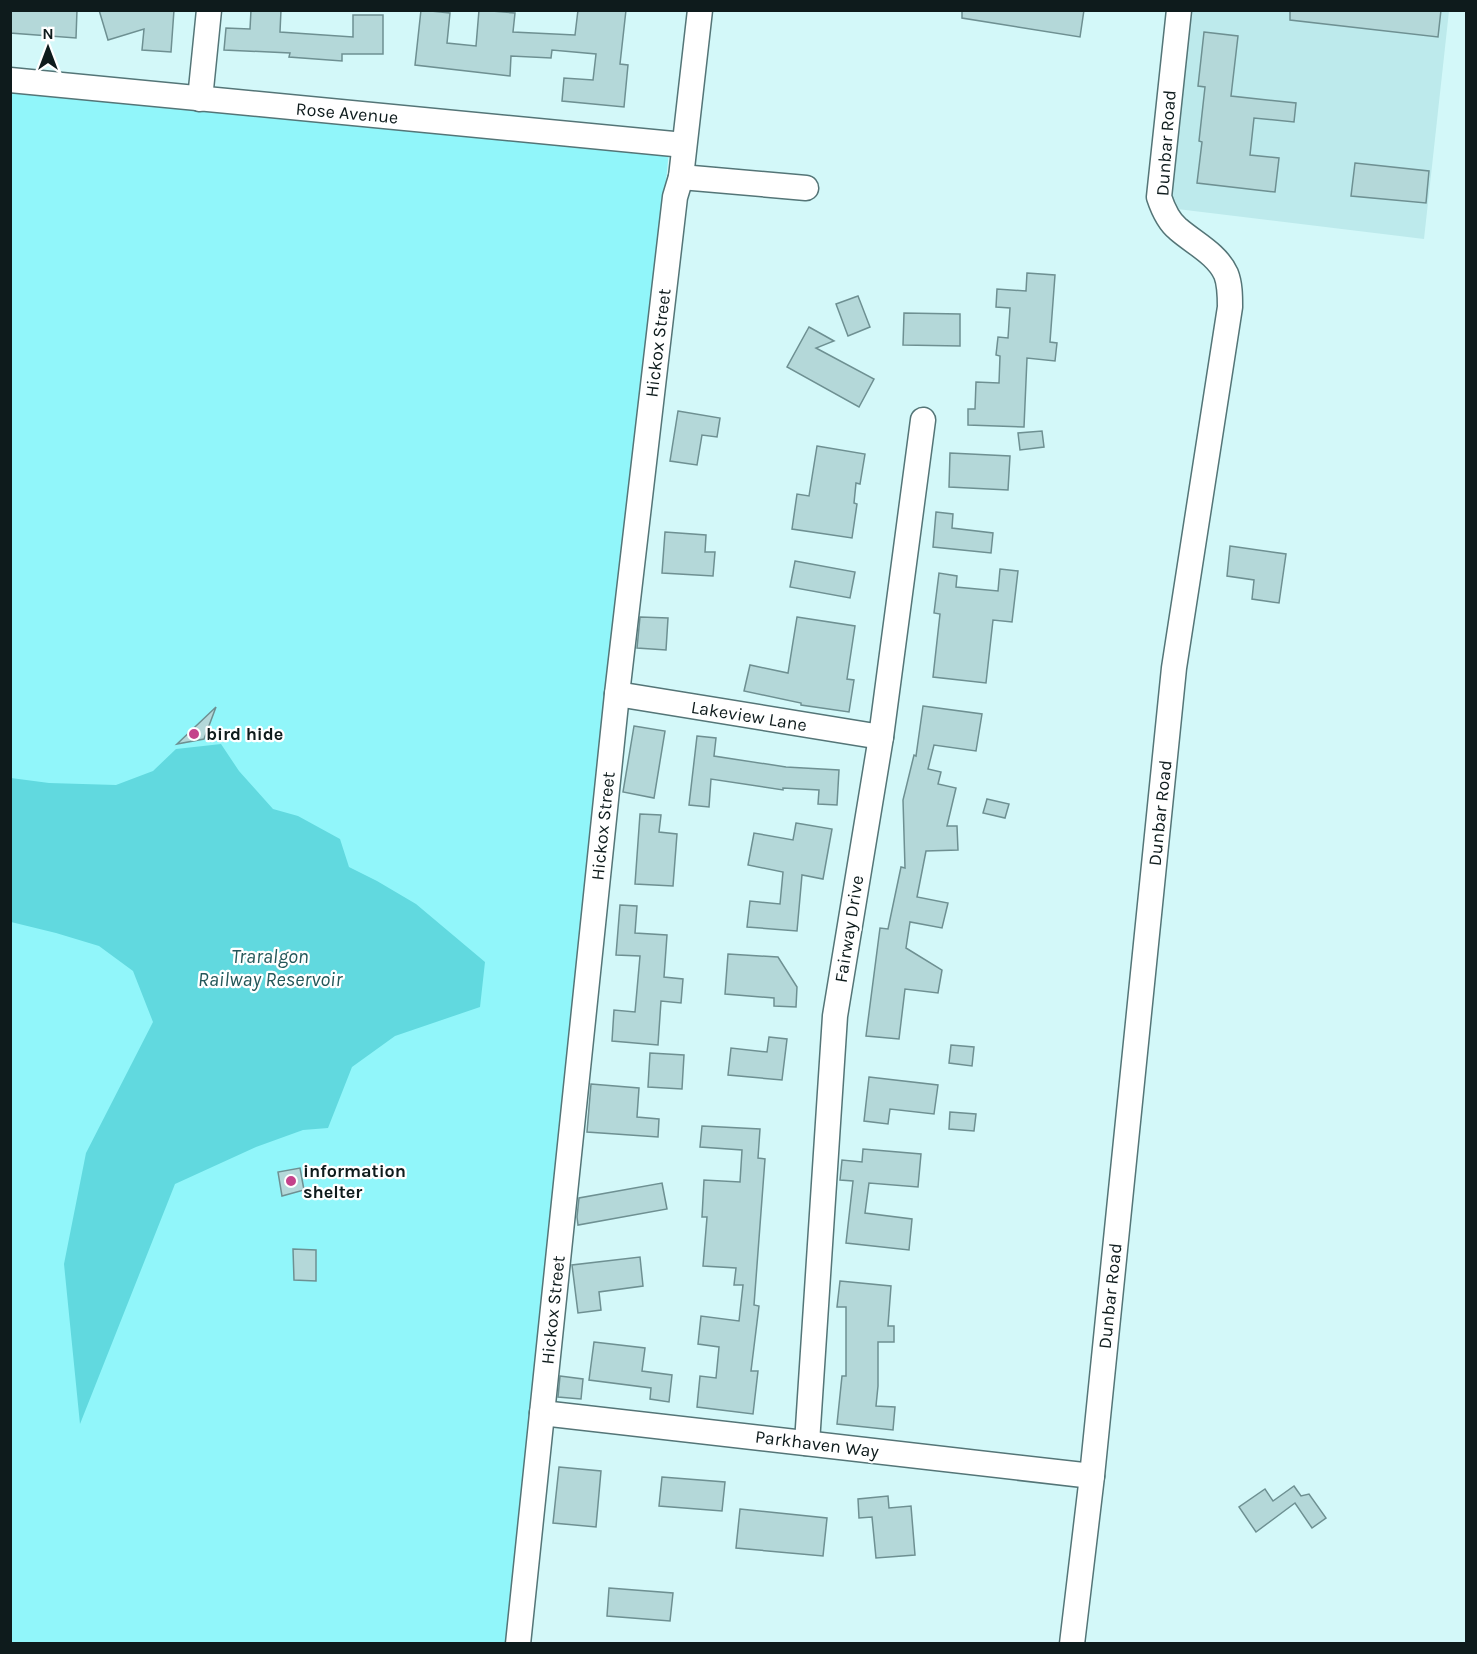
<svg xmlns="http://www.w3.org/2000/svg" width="1477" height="1654" viewBox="0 0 1477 1654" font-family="Karla,sans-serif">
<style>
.built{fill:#bdeaec}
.green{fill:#91f6fa}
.water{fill:#61d9df}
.building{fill:#b4d8d9;stroke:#6e9092;stroke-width:1.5}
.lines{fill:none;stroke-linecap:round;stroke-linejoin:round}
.minor-casing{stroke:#547577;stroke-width:27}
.minor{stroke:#fff;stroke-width:24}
.poi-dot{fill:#c4438b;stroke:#fff;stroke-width:2}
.labels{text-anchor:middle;stroke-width:4.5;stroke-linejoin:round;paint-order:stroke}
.street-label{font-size:18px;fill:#0e1b1c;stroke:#fff}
.poi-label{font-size:18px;font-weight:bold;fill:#0e1b1c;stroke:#fff;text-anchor:start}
.water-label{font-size:20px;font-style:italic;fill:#235759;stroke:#fff}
</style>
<rect width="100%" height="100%" fill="#d3f8f9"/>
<polygon class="built" points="1192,11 1449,11 1424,239 1169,208"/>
<polygon class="green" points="11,83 669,151 571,1133 511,1643 11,1644"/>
<polygon class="water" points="221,744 239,771 273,809 298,816 340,839 349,867 377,881 416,904 485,962 480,1007 395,1036 352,1067 328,1128 303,1130 256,1147 175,1184 80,1424 64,1264 86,1153 153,1022 133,971 99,946 56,933 11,922 11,778 49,783 116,785 153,771 176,749"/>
<g class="building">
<polygon points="10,10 77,10 76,38 10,33"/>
<polygon points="99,10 174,10 171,52 142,50 144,29 108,40"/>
<polygon points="251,10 281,10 280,32 353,37 353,15 383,15 383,54 342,54 342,61 289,57 290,53 224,50 226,28 250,29"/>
<polygon points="421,10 450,13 447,43 476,46 479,10 515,13 513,32 575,35 578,10 626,10 620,64 628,65 624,107 562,101 564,78 593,80 596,54 552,50 551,58 511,56 510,76 415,65"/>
<polygon points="962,10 1084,10 1080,37 962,18"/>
<polygon points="1290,10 1441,10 1438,37 1290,20"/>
<polygon points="1204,32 1238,36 1231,96 1296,103 1294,122 1254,118 1250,155 1279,158 1275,192 1197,183 1202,142 1199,141 1205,87 1198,86"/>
<polygon points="1355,163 1429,171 1426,203 1351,196"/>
<polygon points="1027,273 1055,275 1050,342 1057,343 1055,361 1027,358 1024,427 968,425 968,409 975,409 976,382 999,383 1000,356 996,355 998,337 1008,338 1010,308 996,307 997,289 1026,291"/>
<polygon points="858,296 870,327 848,336 836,304"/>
<polygon points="904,313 960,314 960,346 903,345"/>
<polygon points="809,327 834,341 816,348 874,379 859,407 787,367"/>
<polygon points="678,411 720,418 717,437 702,435 697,465 670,461"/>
<polygon points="1042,431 1044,447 1020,450 1018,433"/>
<polygon points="817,446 865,454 860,484 856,483 854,503 857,504 852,538 792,529 797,494 809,496"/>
<polygon points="950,453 1010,456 1008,490 949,487"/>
<polygon points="936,512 953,514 952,528 993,533 991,553 933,547"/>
<polygon points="665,532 706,535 705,552 715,552 713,576 662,573"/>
<polygon points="1230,546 1286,554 1279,603 1252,599 1254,580 1227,576"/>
<polygon points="795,561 855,572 850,598 790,587"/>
<polygon points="1000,569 1018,571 1012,622 993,620 986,683 933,677 940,614 934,613 939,573 957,576 956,587 998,591"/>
<polygon points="640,617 668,618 666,650 637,648"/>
<polygon points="797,617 855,626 847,679 854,680 849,712 801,705 801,703 744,691 750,665 788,673"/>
<polygon points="923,706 982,714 976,751 934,745 928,769 941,772 938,784 956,788 947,826 957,826 958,850 926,851 917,897 948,903 942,928 910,922 906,948 942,970 938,993 905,989 899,1039 866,1036 880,928 888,929 901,867 905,868 903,800 914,755 916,756"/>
<polygon points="216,707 204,739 177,744"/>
<polygon points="634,726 665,731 654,798 623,792"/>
<polygon points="697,736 716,738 714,756 786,767 839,770 837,805 818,804 819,790 783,788 783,790 711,779 709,807 689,805"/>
<polygon points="987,799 1009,804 1005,818 983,813"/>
<polygon points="640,814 661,815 659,832 677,834 673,886 635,884"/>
<polygon points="796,823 832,829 823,879 802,875 797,931 747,927 750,901 780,904 783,872 748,865 754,833 793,840"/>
<polygon points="620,905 637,906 635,933 667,935 664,977 683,979 681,1003 661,1001 658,1045 612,1041 614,1010 635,1012 640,956 616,955"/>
<polygon points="728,954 778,957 797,987 796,1007 774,1006 774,998 725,994"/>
<polygon points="769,1037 787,1039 782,1080 728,1075 731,1048 767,1052"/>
<polygon points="951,1045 974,1047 972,1066 949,1063"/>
<polygon points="650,1053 684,1055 682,1089 648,1087"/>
<polygon points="869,1077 938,1085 934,1114 890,1109 888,1124 864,1121"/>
<polygon points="591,1084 639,1088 637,1117 659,1119 658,1137 587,1132"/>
<polygon points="950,1112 976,1114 974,1131 949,1129"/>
<polygon points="702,1126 760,1129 758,1158 765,1159 754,1305 759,1306 751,1371 758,1371 753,1414 697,1407 700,1376 716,1378 719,1347 698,1344 701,1316 739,1321 743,1285 734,1285 736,1268 703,1266 707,1217 702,1217 704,1180 740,1182 742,1150 700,1147"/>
<polygon points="863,1149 921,1154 918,1187 869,1183 865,1213 912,1219 909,1250 846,1243 853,1181 840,1180 842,1160 862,1162"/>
<polygon points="300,1168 304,1190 282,1196 278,1172"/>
<polygon points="662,1183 667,1209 578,1225 577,1217 579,1198"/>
<polygon points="293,1249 316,1250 316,1281 294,1280"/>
<polygon points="640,1257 643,1286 599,1292 601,1310 578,1313 572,1265"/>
<polygon points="840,1281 891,1286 888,1326 894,1326 894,1342 878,1342 878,1386 876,1406 895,1407 893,1430 837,1424 842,1376 846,1376 846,1307 837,1307"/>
<polygon points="594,1342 645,1348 642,1371 672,1375 669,1402 650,1399 651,1388 589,1380"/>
<polygon points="560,1376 583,1379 581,1399 558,1397"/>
<polygon points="559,1467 601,1471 596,1527 553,1523"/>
<polygon points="662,1477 725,1482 722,1511 659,1506"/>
<polygon points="1294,1486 1301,1496 1309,1494 1326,1518 1312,1528 1295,1503 1256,1532 1239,1507 1265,1489 1273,1501"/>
<polygon points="888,1496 889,1508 911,1506 915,1555 876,1558 872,1517 859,1518 858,1499"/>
<polygon points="740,1509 827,1518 823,1556 736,1548"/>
<polygon points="609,1588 673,1593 670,1621 607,1616"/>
</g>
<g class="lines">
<g class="minor-casing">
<g id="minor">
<polyline points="10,80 684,145"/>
<polyline points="200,99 209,10"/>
<polyline points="681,177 806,188"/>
<polyline points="617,694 881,737"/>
<polyline points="542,1413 1092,1476"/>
<polyline points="807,1443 835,1016 881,737 923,420"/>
<polyline points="518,1644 617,694 675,197 681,177 700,10"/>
<path d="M1072,1644L1092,1476L1174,668L1230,307C1230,296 1230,284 1226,274C1217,254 1194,243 1178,229C1168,221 1163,209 1159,197L1179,10"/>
</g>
</g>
<use href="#minor" class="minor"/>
</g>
<g class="poi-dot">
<circle cx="194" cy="734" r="6"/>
<circle cx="291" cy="1181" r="6"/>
</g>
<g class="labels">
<g class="street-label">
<text transform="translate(347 113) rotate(5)" y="6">Rose Avenue</text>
<text transform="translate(1166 143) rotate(-86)" y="6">Dunbar Road</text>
<text transform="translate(658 343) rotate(-83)" y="6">Hickox Street</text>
<text transform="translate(749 716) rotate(9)" y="6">Lakeview Lane</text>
<text transform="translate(1160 813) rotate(-84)" y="6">Dunbar Road</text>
<text transform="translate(603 826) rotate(-84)" y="6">Hickox Street</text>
<text transform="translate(849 929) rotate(-81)" y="6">Fairway Drive</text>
<text transform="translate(1110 1296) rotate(-84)" y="6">Dunbar Road</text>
<text transform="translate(553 1310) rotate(-84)" y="6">Hickox Street</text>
<text transform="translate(817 1444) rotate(7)" y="6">Parkhaven Way</text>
</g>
<g class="poi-label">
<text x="206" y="740">bird hide</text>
<text x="303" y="1177">information<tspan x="303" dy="21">shelter</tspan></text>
</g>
<g class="water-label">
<text x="270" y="963">Traralgon<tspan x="270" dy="23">Railway Reservoir</tspan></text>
</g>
</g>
<rect width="1477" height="1654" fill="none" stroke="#0e1b1c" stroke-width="24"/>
<g transform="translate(48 48)" stroke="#ffffff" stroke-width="4.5" paint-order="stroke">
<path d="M0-4.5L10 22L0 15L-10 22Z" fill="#0e1b1c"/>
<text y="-9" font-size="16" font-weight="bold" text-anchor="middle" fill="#0e1b1c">N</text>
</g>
</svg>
